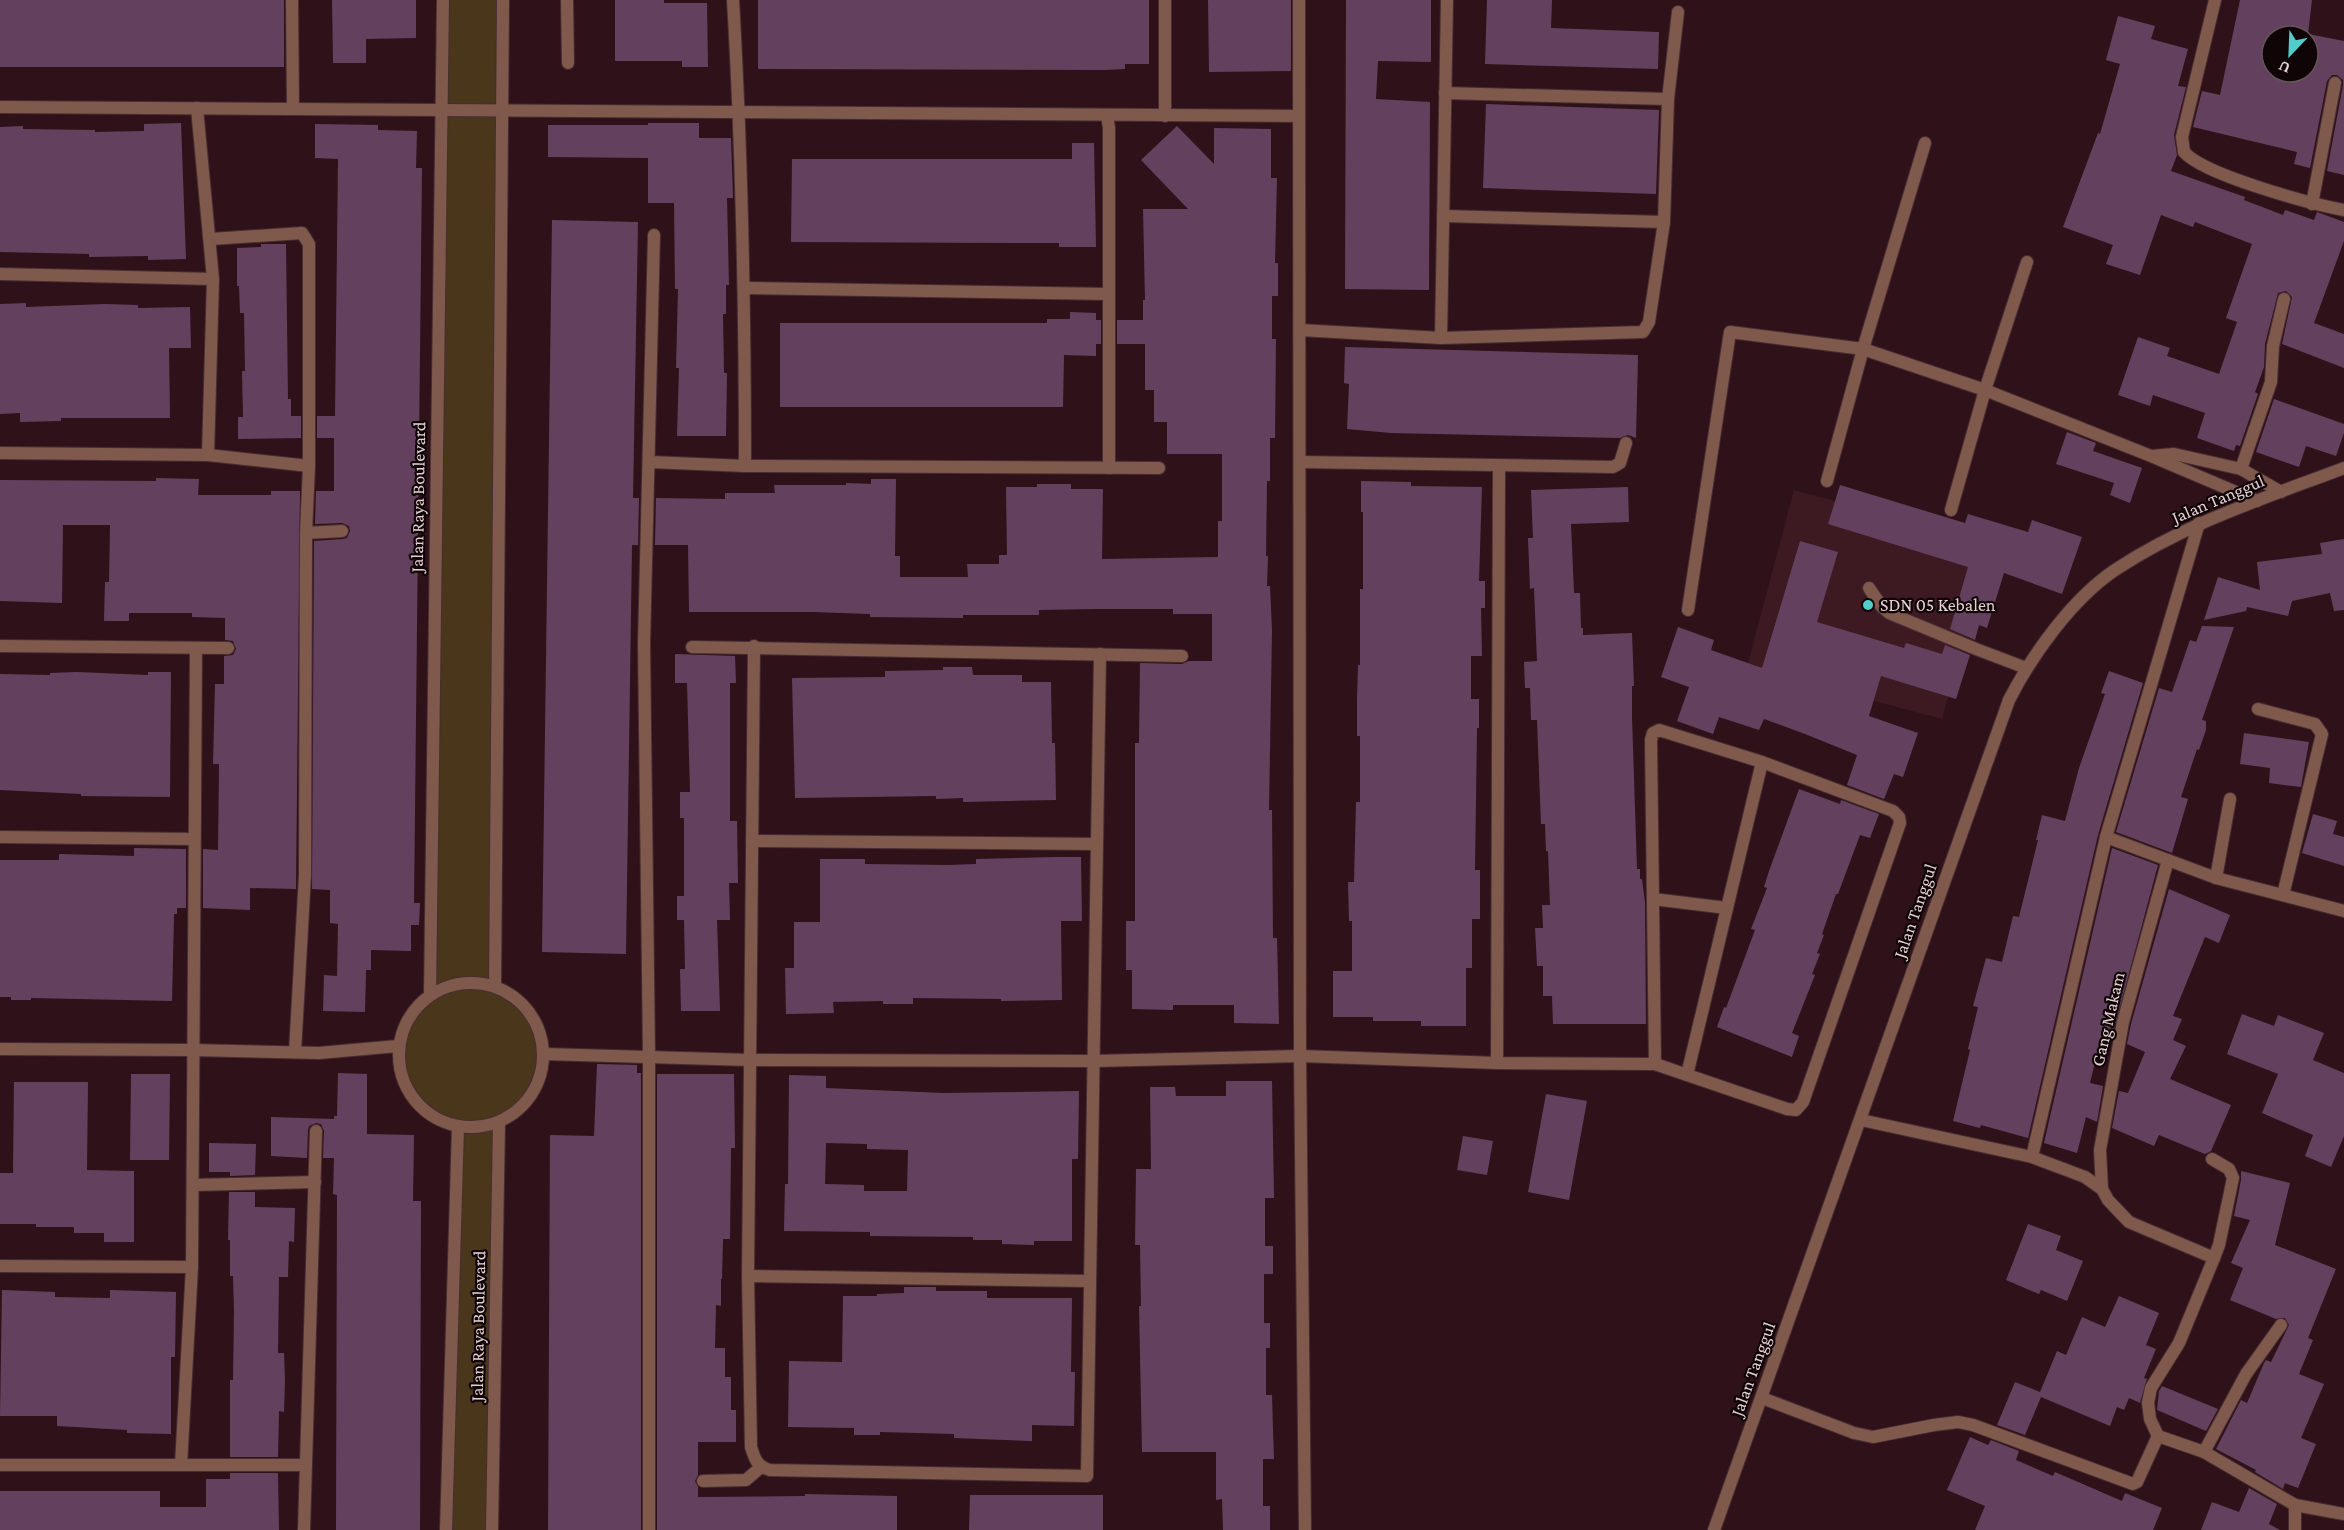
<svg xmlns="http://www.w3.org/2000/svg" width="2344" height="1530" viewBox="0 0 2344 1530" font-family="'Crimson Pro',serif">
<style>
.built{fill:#3d1921}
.green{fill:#4a371b}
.building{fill:#63415e;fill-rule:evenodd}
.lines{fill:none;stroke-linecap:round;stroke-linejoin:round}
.service-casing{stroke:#482d33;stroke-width:14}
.minor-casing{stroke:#482d33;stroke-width:14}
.service{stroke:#7f594b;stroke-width:12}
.minor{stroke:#7f594b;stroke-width:12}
.poi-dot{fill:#53cdca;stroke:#0f0406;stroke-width:2}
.labels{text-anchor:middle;stroke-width:4.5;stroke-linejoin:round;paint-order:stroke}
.street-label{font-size:18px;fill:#e5d0d3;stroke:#0f0406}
.poi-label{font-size:18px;fill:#e5d0d3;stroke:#0f0406;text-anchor:start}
</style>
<rect width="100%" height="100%" fill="#2f1219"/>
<polygon class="built" points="1794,490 1990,543 1942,719 1747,667"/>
<polygon class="green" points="443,0 503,0 495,986 521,1002 538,1025 544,1054 532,1095 499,1123 494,1530 446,1530 458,1127 425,1112 403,1082 398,1046 408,1016 430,994"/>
<g class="building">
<rect x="0" y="0" width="284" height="67"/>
<polygon points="332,0 416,0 416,38 366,39 366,63 333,63"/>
<polygon points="615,0 664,0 664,3 707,3 708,67 682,67 682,61 615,61"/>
<polygon points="758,0 1149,0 1149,64 1125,64 1125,69 1104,70 758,69"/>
<polygon points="1208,0 1291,0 1291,71 1209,72"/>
<polygon points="1346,0 1431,0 1431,62 1378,61 1376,99 1430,102 1429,290 1345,289"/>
<polygon points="1487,0 1552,0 1551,28 1659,32 1658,69 1485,64"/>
<path d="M2240,0H2312L2308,34L2344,41V175L2327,171L2343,85V80L2337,75H2332L2327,81L2310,168L2294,164L2297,152L2193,127L2202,91L2220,95ZM2272,36H2308V72H2272Z"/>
<polygon points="2118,16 2155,26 2151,39 2188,49 2178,86 2186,87 2174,135 2177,155 2171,171 2245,197 2244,200 2283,215 2285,210 2314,220 2317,212 2344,222 2344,241 2314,323 2344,334 2344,368 2282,344 2292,297 2286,291 2278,293 2265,344 2264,367 2255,392 2258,394 2240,446 2236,445 2234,451 2197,438 2205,413 2153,395 2150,406 2118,395 2138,337 2170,348 2167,356 2219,374 2237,322 2226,318 2252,244 2195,222 2193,227 2161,215 2140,275 2106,264 2113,245 2063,227 2098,133 2100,134 2120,64 2106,60"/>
<polygon points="1486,104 1659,110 1656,194 1483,188"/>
<polygon points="181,123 186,259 148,260 148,256 89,257 89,254 0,252 0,127 23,126 23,129 95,130 95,132 144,131 144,124"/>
<polygon points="648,123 699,123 699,138 731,138 733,198 727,198 729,285 726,285 726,314 723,314 724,373 727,373 726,436 677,436 679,368 676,368 678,289 675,289 674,203 648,203 648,158 548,157 548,125 648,125"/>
<polygon points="315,124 378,125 378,130 417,131 416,168 422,168 414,903 420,903 419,925 411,925 411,951 371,950 371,970 366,970 365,1012 323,1011 324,975 337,976 338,924 330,923 330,890 312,889 314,541 343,539 347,538 350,531 349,526 342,523 315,524 316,491 334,491 334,438 317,438 317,416 335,416 338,159 315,158"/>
<polygon points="1177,126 1214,164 1214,128 1271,129 1271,178 1277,178 1275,263 1278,263 1278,296 1272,296 1272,339 1276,339 1275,438 1270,438 1270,481 1267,481 1266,556 1268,556 1267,586 1270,586 1272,630 1269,810 1272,810 1273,938 1277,938 1279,1024 1234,1023 1234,1005 1173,1005 1173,1010 1132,1009 1132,970 1126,970 1126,921 1135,921 1135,743 1139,743 1140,663 1182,664 1189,661 1212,661 1212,614 1173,614 1173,609 1095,609 1039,610 1039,615 963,615 963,618 870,617 870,614 813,612 689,612 688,545 655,545 656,498 725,499 725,493 775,493 774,485 846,485 846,483 871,484 871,479 896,479 895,556 900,556 900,577 968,577 967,564 999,564 999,555 1007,555 1006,487 1037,487 1037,484 1071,484 1071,489 1103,489 1102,559 1218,557 1218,521 1222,521 1222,454 1167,454 1167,422 1154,422 1154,390 1145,390 1145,344 1117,344 1117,320 1143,320 1143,300 1145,300 1143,209 1188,209 1141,160"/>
<polygon points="1072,143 1094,143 1096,247 1059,247 1059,243 1009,243 791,242 792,159 1072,159"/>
<polygon points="552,220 638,222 633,498 639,498 638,545 632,545 626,954 542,952"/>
<polygon points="261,244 286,244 288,399 291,399 291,416 301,416 301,438 238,439 238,417 243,417 242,371 245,371 244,313 240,313 239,286 237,286 237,248 261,247"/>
<polygon points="26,303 26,307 105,304 138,305 138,308 190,307 191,348 169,348 170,418 61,418 61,421 20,422 20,413 0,414 0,304"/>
<polygon points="1070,312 1096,313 1096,320 1101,320 1101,344 1096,344 1096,356 1064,355 1063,407 780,407 780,323 1047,323 1047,319 1070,319"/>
<polygon points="1345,347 1638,355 1636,438 1628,435 1620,438 1391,433 1347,429 1349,384 1344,383"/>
<polygon points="2274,399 2344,424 2344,433 2336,456 2306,446 2299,467 2256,452"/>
<polygon points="2067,432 2096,443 2093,451 2142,468 2130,503 2110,495 2114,483 2056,464"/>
<polygon points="156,478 199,479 198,495 271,495 271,491 300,491 296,889 250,888 250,910 203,908 203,849 218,850 219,764 213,764 215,684 224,684 224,656 233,655 236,649 233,641 225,640 225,618 192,617 192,613 129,613 129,621 104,621 105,582 109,582 110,525 63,525 62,603 0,601 0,480 156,481"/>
<polygon points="1361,481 1411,482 1411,486 1482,487 1479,581 1485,581 1485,608 1481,608 1482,656 1471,656 1471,699 1479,699 1479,728 1477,728 1475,870 1480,870 1480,919 1472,919 1472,968 1466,968 1466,1026 1421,1026 1421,1021 1373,1021 1373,1017 1333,1017 1333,971 1352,971 1352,921 1349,921 1348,882 1354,882 1356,802 1360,802 1360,736 1357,736 1357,699 1358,665 1360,665 1360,589 1363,589 1363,512 1361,512"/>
<polygon points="1840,485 1965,523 1968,514 2028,532 2032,520 2082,537 2062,594 2004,573 1987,628 1979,625 1975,640 1950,629 1968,567 1828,524"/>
<polygon points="1628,487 1629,522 1571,524 1574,593 1580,593 1581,628 1583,628 1583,635 1632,633 1634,686 1632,686 1632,717 1637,869 1640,869 1640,879 1642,879 1645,902 1646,1024 1553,1024 1552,996 1543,996 1543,966 1537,966 1535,928 1543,928 1542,905 1550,905 1548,851 1546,851 1545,824 1541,824 1537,720 1531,720 1530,688 1525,688 1524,662 1537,661 1534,588 1530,589 1528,538 1533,538 1531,490"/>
<polygon points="2344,539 2344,610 2334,611 2330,593 2292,601 2288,616 2247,607 2246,611 2204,620 2218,577 2260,590 2257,562 2322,554 2320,543"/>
<polygon points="1800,541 1838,552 1817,622 1904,648 1906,643 1942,654 1945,645 1970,655 1956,699 1881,676 1869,716 1918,733 1903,777 1894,774 1884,799 1847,785 1857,755 1805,734 1764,719 1759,730 1719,717 1713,734 1677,721 1689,687 1661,677 1678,627 1714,640 1711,650 1762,668"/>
<polygon points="2202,626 2234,627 2202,720 2206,721 2206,730 2199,750 2197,749 2181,797 2188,799 2172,853 2116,832 2159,688 2172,692 2190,640 2196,642"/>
<polygon points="675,654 735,656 736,683 730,683 730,821 737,821 738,883 729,883 730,920 717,920 720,1011 681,1011 680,969 685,969 684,920 677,920 677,896 684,896 684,818 680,818 680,792 690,792 687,683 675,683"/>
<polygon points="943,667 972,667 973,675 1022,675 1022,682 1051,682 1052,743 1055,743 1056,800 963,802 963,798 936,799 936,796 795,798 792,678 885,677 885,671 943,670"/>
<polygon points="2109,671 2143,683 2098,835 2028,1138 1981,1125 1980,1128 1953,1121 1970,1050 1968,1049 1978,1007 1973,1006 1986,958 2002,962 2013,916 2019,917 2038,840 2036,840 2042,815 2065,821 2079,768 2105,694 2101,693"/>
<polygon points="77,672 148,675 148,672 171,672 170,797 81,796 81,794 0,790 0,674 50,675 50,673"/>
<polygon points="2244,733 2309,742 2301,787 2269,783 2270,768 2240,764"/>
<polygon points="1799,789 1840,804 1841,800 1879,814 1870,838 1860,835 1838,894 1836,894 1822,934 1824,935 1817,953 1820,954 1812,974 1815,975 1792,1033 1799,1036 1792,1057 1717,1027 1724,1007 1726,1008 1742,965 1755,930 1751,929 1767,888 1764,887 1769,871"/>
<polygon points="2313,814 2337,821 2333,834 2344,837 2344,866 2302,853"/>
<polygon points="134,848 186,849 186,908 177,908 177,914 174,914 172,1001 31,998 31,1000 11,1000 11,997 0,997 0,860 59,860 59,854 134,856"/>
<polygon points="2112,848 2158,865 2112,1037 2102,1033 2090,1083 2103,1086 2097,1122 2086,1117 2077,1153 2044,1143"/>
<polygon points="1054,857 1081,857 1082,921 1061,921 1062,1000 1001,1001 1001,999 913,998 913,1004 883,1004 883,1001 833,1002 834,1013 786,1014 785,968 794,968 794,922 820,922 820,859 865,859 865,864 949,865 976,864 976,859"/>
<polygon points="2169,889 2230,915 2219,943 2205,937 2173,1016 2182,1019 2173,1040 2186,1046 2170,1079 2231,1105 2211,1151 2205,1154 2159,1135 2154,1146 2112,1128 2119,1091 2128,1093 2145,1052 2127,1044 2131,1024"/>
<polygon points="2242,1014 2274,1026 2278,1015 2324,1033 2313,1060 2344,1073 2344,1136 2331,1167 2305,1156 2313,1135 2262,1113 2278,1074 2227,1054"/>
<polygon points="597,1064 637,1065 637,1073 641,1073 641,1530 548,1530 550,1135 594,1136"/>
<polygon points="338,1073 367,1074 367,1134 414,1135 413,1201 421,1201 420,1530 336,1530 337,1195 333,1194 334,1158 323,1158 324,1131 321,1124 316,1123 309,1126 308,1130 307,1158 271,1156 271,1117 334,1119 334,1116 337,1116"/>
<polygon points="131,1074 170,1074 169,1160 130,1160"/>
<polygon points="657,1074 734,1074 735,1148 731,1148 730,1239 723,1239 722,1279 721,1279 721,1306 716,1305 715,1348 725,1348 725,1377 731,1377 731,1410 736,1410 736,1442 698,1442 698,1475 695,1481 698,1487 698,1497 805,1496 805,1494 897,1496 897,1530 657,1530"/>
<path d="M789,1075L826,1076V1088L944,1093L1079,1091L1078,1159H1072V1241H1034V1245L1002,1244V1240H973V1237L870,1236V1232L784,1231L785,1184H788ZM826,1143L867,1144V1149L908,1150L907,1191H864V1185L825,1184Z"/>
<polygon points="1226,1081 1272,1081 1274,1198 1265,1198 1265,1246 1273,1246 1273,1274 1264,1274 1264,1323 1270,1323 1270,1348 1266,1348 1266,1395 1272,1395 1273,1430 1274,1459 1263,1459 1263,1506 1270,1506 1270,1530 1223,1530 1222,1499 1216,1500 1216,1452 1142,1452 1139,1306 1141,1306 1140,1245 1135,1245 1136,1169 1151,1169 1150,1087 1175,1087 1176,1096 1226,1096"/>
<polygon points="14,1082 88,1082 87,1170 134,1171 134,1242 104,1242 104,1233 74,1233 74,1227 36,1227 36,1224 0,1224 0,1173 13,1173"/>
<polygon points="1546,1094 1587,1101 1569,1200 1528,1192"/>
<polygon points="1463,1136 1493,1141 1487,1175 1457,1170"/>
<polygon points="209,1143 256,1144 255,1175 230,1176 230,1172 209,1172"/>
<polygon points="2241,1171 2290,1183 2275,1245 2336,1269 2308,1338 2313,1340 2299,1374 2324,1384 2301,1438 2316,1444 2298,1488 2285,1483 2283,1489 2255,1472 2256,1470 2216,1449 2241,1400 2247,1403 2264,1363 2266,1360 2271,1362 2289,1325 2285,1318 2276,1319 2230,1300 2243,1268 2231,1263 2250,1220 2234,1216 2241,1180"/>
<polygon points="229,1192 255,1192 255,1207 295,1208 294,1242 289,1241 288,1277 279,1277 278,1353 284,1353 285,1381 284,1412 279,1411 278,1457 230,1457 230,1380 233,1380 234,1312 233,1276 230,1276 230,1240 228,1240"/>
<polygon points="2028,1224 2061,1236 2056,1250 2083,1261 2067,1301 2041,1290 2039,1294 2006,1280"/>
<polygon points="904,1287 936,1287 936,1291 987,1291 987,1298 1072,1298 1071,1372 1075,1372 1074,1426 1032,1425 1032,1441 954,1438 954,1434 880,1432 880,1435 854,1435 854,1428 788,1427 789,1361 842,1362 843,1296 877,1296 877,1294 904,1293"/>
<polygon points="2,1290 55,1292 55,1297 110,1298 110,1290 176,1292 175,1357 171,1357 171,1434 127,1433 127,1430 57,1426 57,1416 0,1416"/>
<polygon points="2119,1296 2159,1313 2146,1345 2156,1349 2144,1378 2147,1379 2140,1403 2129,1398 2124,1410 2117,1407 2110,1426 2041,1397 2025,1435 1997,1425 2015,1382 2040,1392 2057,1351 2066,1355 2082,1317 2105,1327"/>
<polygon points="2162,1386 2218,1409 2206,1431 2157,1410 2159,1391"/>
<polygon points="1970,1437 1988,1445 1991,1440 2019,1451 2016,1460 2053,1476 2055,1472 2122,1501 2125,1493 2162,1508 2153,1530 1975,1530 1985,1506 1947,1490"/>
<polygon points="230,1473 278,1473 279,1530 0,1530 0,1491 160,1491 160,1507 206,1507 206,1479 230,1479"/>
<polygon points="2249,1488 2277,1504 2269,1524 2280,1530 2201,1530 2212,1502 2239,1512"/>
<polygon points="970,1495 1103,1495 1103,1530 969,1530"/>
</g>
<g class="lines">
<g class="service-casing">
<polyline id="service" points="1869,588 1882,607 1889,613 1976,649 2026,668"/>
</g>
<g class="minor-casing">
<g id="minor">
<polyline points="292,0 293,109"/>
<polyline points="567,0 568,63"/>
<path d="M733,0C742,155 745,310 745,466"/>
<polyline points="1165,0 1165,116"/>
<polyline points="1299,0 1300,1056 1305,1530"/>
<path d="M2215,0L2182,137L2184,152C2204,175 2311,204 2344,210"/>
<polyline points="1445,93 1668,99"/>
<polyline points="0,107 1299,116"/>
<polyline points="197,108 213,279 208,455"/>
<polyline points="1107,115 1109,128 1109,468"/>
<polyline points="2312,204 2335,83"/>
<polyline points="1443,216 1664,222"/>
<polyline points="211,239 302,233 309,244 309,466 306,533 305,875 295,1052"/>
<polyline points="0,274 213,279"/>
<polyline points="745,288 1108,294"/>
<polyline points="1300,330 1441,338 1643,332 1649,322 1664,222 1668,99 1678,12"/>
<polyline points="1441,338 1447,0"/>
<polyline points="0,453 208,455 309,466"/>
<polyline points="2152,456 2174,454 2241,469 2281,492"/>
<polyline points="650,462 745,466 1159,468"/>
<polyline points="1300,462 1613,467 1620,463 1626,443"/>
<polyline points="2241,469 2271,382 2273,346 2284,299"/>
<polyline points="1827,481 1863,349 1925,143"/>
<polyline points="1951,510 1985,390 2027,262"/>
<polyline points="306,533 342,531"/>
<polyline points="1688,610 1730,332 1863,349 1985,390 2151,456 2257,501"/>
<polyline points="0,646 228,648"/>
<path d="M754,646L748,1276L751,1447C755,1460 757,1466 770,1470L1087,1476L1100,654"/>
<polyline points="692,647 1182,656"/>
<polyline points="2258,709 2315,724 2322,734 2283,895"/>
<polyline points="0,837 194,839"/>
<polyline points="2106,837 2216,878 2344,911"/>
<polyline points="752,841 1097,844"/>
<polyline points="2216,878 2230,799"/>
<polyline points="1653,899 1727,908"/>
<circle cx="471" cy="1055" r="72"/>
<polyline points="495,986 503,0"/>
<polyline points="430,994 443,0"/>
<polyline points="0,1049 192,1050 319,1053 398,1046"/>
<polyline points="544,1054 750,1060 1094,1061 1300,1056 1497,1063 1655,1064 1787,1109 1796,1110 1803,1102 1900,823 1899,817 1893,811 1762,762 1659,730 1653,733 1651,740 1655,1064"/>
<polyline points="1497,1063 1499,466"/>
<polyline points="1687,1075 1762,762"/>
<polyline points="1861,1120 2032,1157 2085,1177 2102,1189 2108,1200 2129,1222 2214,1258"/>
<polyline points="2032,1157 2106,837 2199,523"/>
<polyline points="2212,1159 2229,1169 2233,1178 2219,1245 2214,1258 2179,1343 2151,1388 2148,1403 2150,1419 2158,1436 2204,1452 2295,1505 2295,1530"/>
<polyline points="193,1185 315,1182"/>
<polyline points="2102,1189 2100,1150 2123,1022 2168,860"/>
<polyline points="0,1266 192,1267"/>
<polyline points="748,1276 1090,1281"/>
<polyline points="1762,1398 1854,1433 1873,1437 1934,1425 1958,1422 1973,1425 2133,1484 2137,1482 2158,1436"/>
<polyline points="2204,1452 2246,1374 2281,1325"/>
<polyline points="0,1465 305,1465"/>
<polyline points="181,1465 192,1267 196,648"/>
<polyline points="703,1481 746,1480 761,1467"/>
<polyline points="2295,1505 2344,1514"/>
<polyline points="304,1530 316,1131"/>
<polyline points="446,1530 458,1127"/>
<polyline points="492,1530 499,1123"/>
<polyline points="649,1530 649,1055 644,644 654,235"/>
<path d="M1714,1530L2009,700C2032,655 2072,599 2115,570C2186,523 2265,498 2344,468"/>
</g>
</g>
<use href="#service" class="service"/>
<use href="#minor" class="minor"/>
</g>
<circle class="poi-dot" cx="1868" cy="605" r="6"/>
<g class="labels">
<g class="street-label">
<text transform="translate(418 497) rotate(-89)" y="6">Jalan Raya Boulevard</text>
<text transform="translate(2218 499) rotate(-23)" y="6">Jalan Tanggul</text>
<text transform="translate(1915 911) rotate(-71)" y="6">Jalan Tanggul</text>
<text transform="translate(2108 1019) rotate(-77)" y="6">Gang Makam</text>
<text transform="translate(478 1326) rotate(-89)" y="6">Jalan Raya Boulevard</text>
<text transform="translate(1753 1369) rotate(-70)" y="6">Jalan Tanggul</text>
</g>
<g class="poi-label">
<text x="1880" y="611">SDN 05 Kebalen</text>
</g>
</g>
<g transform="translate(2290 54) rotate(203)"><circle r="28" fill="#0f0406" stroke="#655658" stroke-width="1.5"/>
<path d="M0-4.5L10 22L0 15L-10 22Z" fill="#53cdca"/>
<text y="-9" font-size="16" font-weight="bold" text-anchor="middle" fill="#e5d0d3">U</text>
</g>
</svg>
